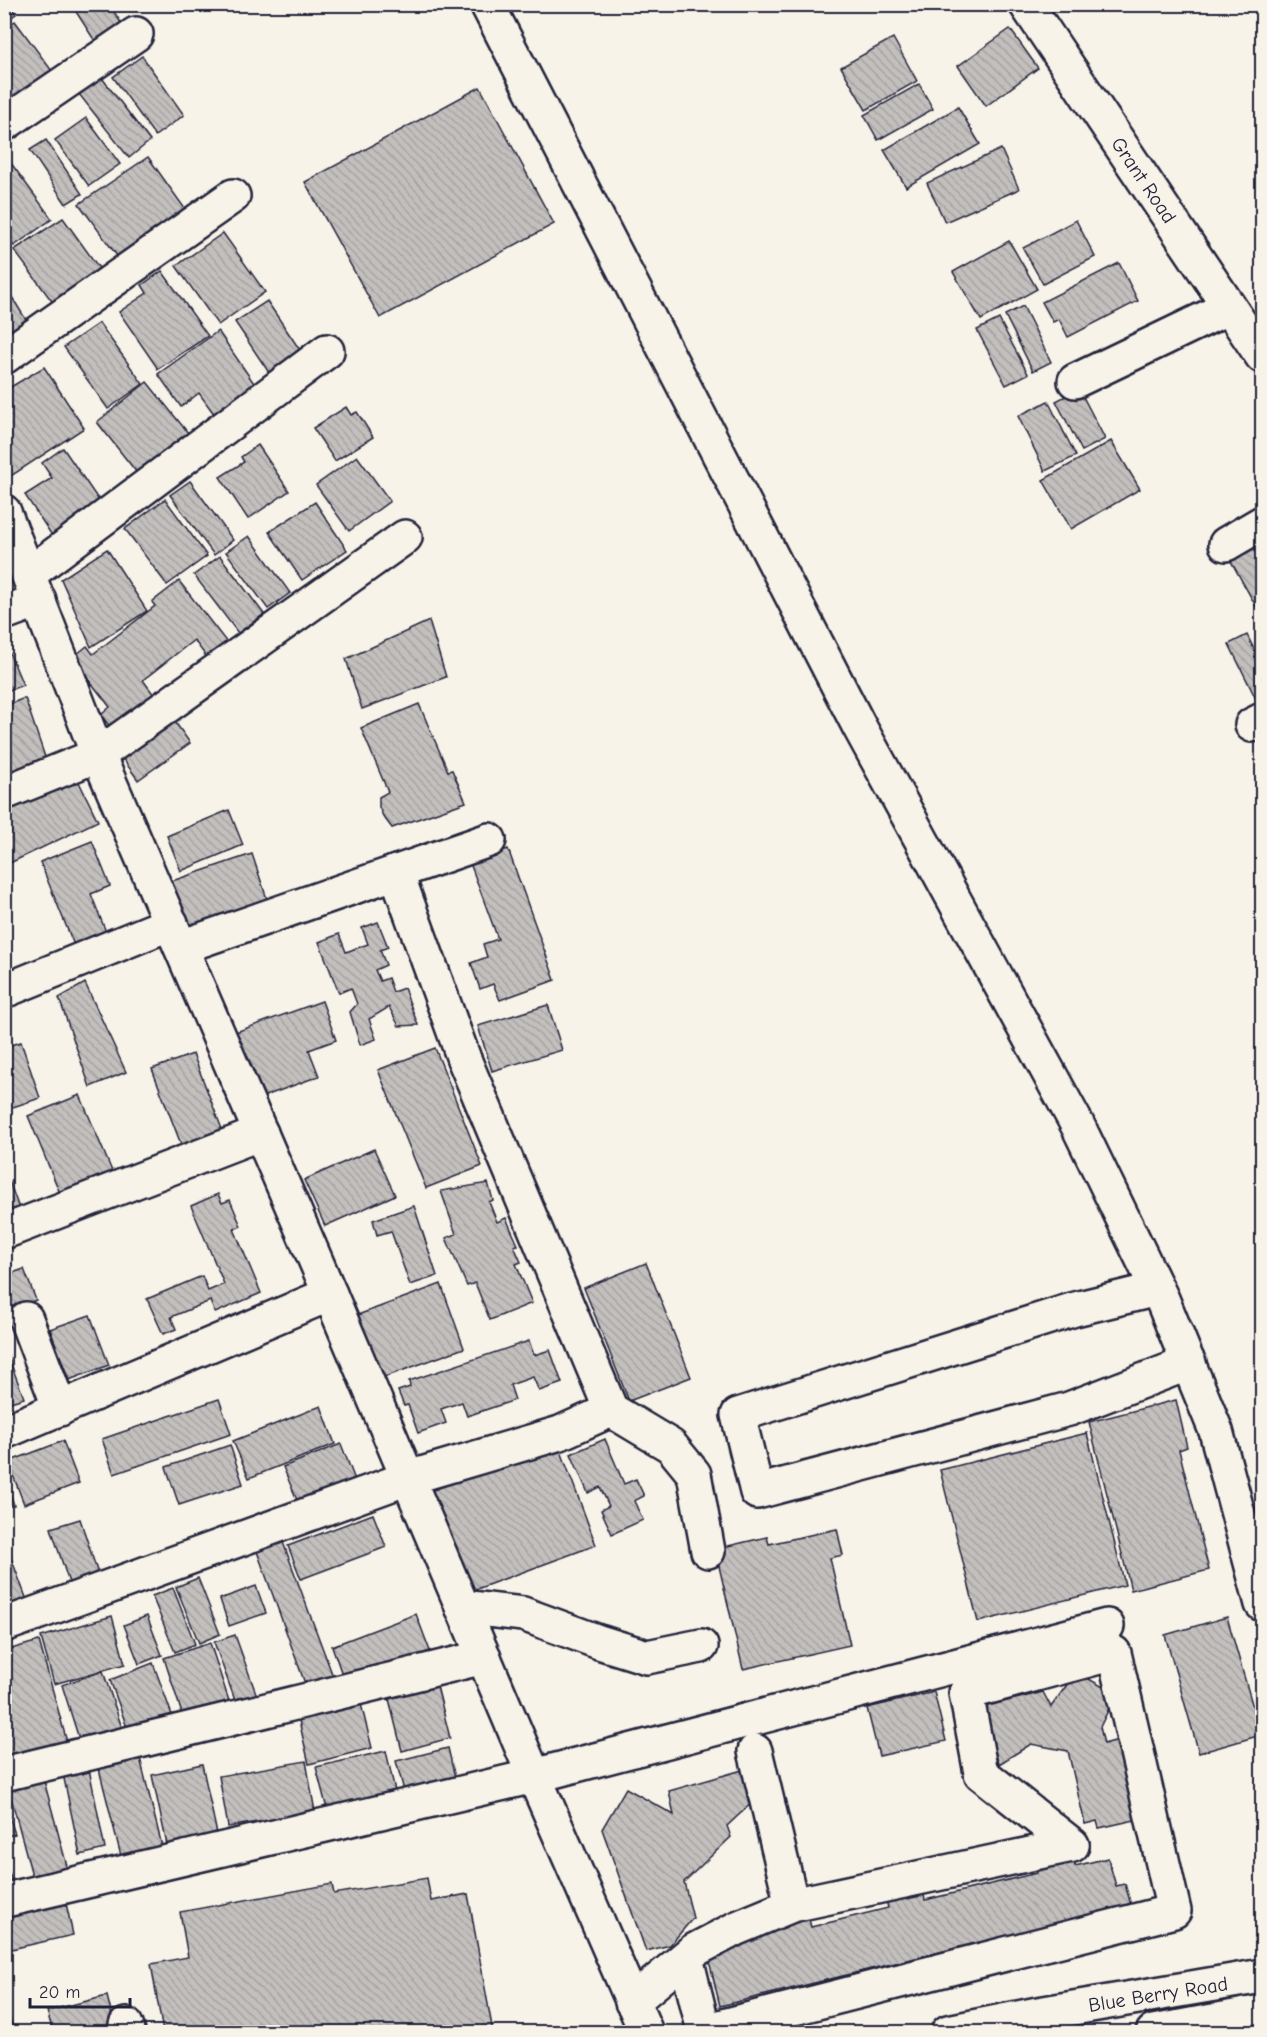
<svg xmlns="http://www.w3.org/2000/svg" width="1267" height="2037" viewBox="0 0 1267 2037" font-family="'Comic Neue',sans-serif">
<style>
.building{fill:url(#building-back-hatch);stroke:#22223b;stroke-width:1.5}
.lines{fill:none;stroke-linecap:round;stroke-linejoin:round}
.minor-casing{stroke:#22223b;stroke-width:38}
.major-casing{stroke:#22223b;stroke-width:38}
.minor{stroke:#f7f3e8;stroke-width:33}
.major{stroke:#f7f3e8;stroke-width:33}
.labels{text-anchor:middle;stroke-width:4.5;stroke-linejoin:round;paint-order:stroke}
.street-label{font-size:20px;fill:#22223b;stroke:#f7f3e8}
</style>
<defs>
<pattern id="building-back-hatch" width="6" height="6" patternUnits="userSpaceOnUse" patternTransform="scale(1.5)"><rect width="6" height="6" fill="#c2bfbd"/><path d="M-1 5l2 2M0 0l6 6M5-1l2 2" fill="none" stroke="#a6a4a3"/></pattern>
</defs>
<rect width="100%" height="100%" fill="#f7f3e8"/>
<filter id="ink" filterUnits="userSpaceOnUse"><feTurbulence type="fractalNoise" baseFrequency=".0167" numOctaves="2"/><feDisplacementMap in="SourceGraphic" scale="12" xChannelSelector="R" yChannelSelector="G"/><feConvolveMatrix kernelMatrix="1 2 1 2 8 2 1 2 1" color-interpolation-filters="sRGB"/></filter>
<g filter="url(#ink)">
<g class="building">
<polygon points="4,4 9,4 16,14 4,22"/>
<polygon points="71,4 109,4 129,35 102,52"/>
<polygon points="15,21 55,75 4,112 4,29"/>
<polygon points="1010,29 1038,68 986,106 958,66"/>
<polygon points="893,38 917,81 866,110 841,67"/>
<polygon points="142,56 184,115 155,136 113,77"/>
<polygon points="102,78 150,141 129,158 79,94"/>
<polygon points="919,84 933,109 878,140 864,115"/>
<polygon points="480,87 554,224 380,318 305,182"/>
<polygon points="958,107 980,144 906,187 884,150"/>
<polygon points="86,118 120,164 89,186 55,140"/>
<polygon points="46,140 82,194 66,204 30,150"/>
<polygon points="1001,149 1019,189 945,222 927,183"/>
<polygon points="5,155 52,219 14,246 4,232"/>
<polygon points="148,157 188,213 120,260 79,204"/>
<polygon points="63,218 104,275 57,308 14,250"/>
<polygon points="1076,220 1095,257 1043,284 1023,248"/>
<polygon points="223,233 265,292 218,325 176,266"/>
<polygon points="1009,241 1037,289 981,320 953,272"/>
<polygon points="1119,263 1138,301 1068,337 1059,319 1053,322 1042,302"/>
<polygon points="162,271 208,336 158,369 119,312 147,293 142,285"/>
<polygon points="4,284 31,328 4,346"/>
<polygon points="267,301 308,362 276,383 235,322"/>
<polygon points="1023,306 1051,362 1033,371 1005,315"/>
<polygon points="999,319 1028,374 1006,385 977,330"/>
<polygon points="99,323 143,384 108,409 64,347"/>
<polygon points="218,331 258,389 217,418 199,393 181,407 158,374"/>
<polygon points="44,367 84,428 11,476 4,460 4,391"/>
<polygon points="147,382 193,439 141,478 97,422"/>
<polygon points="1079,389 1105,439 1082,451 1056,401"/>
<polygon points="1048,401 1076,456 1045,471 1018,416"/>
<polygon points="346,407 351,415 357,412 373,437 335,461 313,428"/>
<polygon points="1111,441 1140,489 1071,529 1043,480"/>
<polygon points="258,445 289,491 248,519 220,477 244,462 241,457"/>
<polygon points="63,448 102,505 53,537 25,495 52,478 42,463"/>
<polygon points="357,456 390,501 349,531 316,485"/>
<polygon points="190,481 233,540 214,555 170,495"/>
<polygon points="165,499 207,556 167,585 125,529"/>
<polygon points="315,502 347,550 302,580 269,532"/>
<polygon points="1262,534 1262,617 1227,554"/>
<polygon points="249,536 290,593 268,609 226,552"/>
<polygon points="107,549 147,611 91,647 61,579"/>
<polygon points="220,556 264,614 238,633 194,575"/>
<polygon points="179,581 228,644 208,659 194,640 143,680 157,699 114,732 101,715 110,707 72,658 87,646 93,654 155,606 152,602"/>
<polygon points="429,621 446,677 362,709 346,659"/>
<polygon points="1247,635 1262,665 1262,708 1261,709 1229,644"/>
<polygon points="10,654 23,685 4,692 4,656"/>
<polygon points="25,698 46,760 4,780 4,706"/>
<polygon points="419,704 448,771 452,770 466,802 392,828 383,816 379,807 379,797 388,792 361,728"/>
<polygon points="170,715 190,743 138,780 118,752"/>
<polygon points="77,778 98,821 10,863 4,852 4,805 16,800 19,805"/>
<polygon points="229,810 243,845 181,871 167,836"/>
<polygon points="92,841 110,886 91,894 106,932 74,945 40,862"/>
<polygon points="508,849 555,980 500,1000 493,984 480,989 471,963 487,957 483,944 498,939 470,863"/>
<polygon points="252,854 270,908 190,935 172,881"/>
<polygon points="378,922 388,947 380,950 386,965 375,970 380,981 388,978 393,992 404,988 418,1025 399,1026 389,1007 369,1019 376,1039 360,1045 350,1012 357,1004 351,988 339,993 319,942 339,934 346,952 368,944 362,928"/>
<polygon points="85,983 126,1072 90,1087 59,998"/>
<polygon points="322,1001 336,1040 309,1050 319,1076 257,1099 233,1033"/>
<polygon points="548,1005 562,1050 492,1071 478,1026"/>
<polygon points="21,1042 40,1098 4,1110 4,1047"/>
<polygon points="435,1048 482,1166 426,1188 378,1070"/>
<polygon points="193,1054 225,1137 184,1152 152,1069"/>
<polygon points="80,1095 114,1176 62,1198 28,1116"/>
<polygon points="374,1149 395,1195 325,1226 304,1180"/>
<polygon points="4,1167 21,1214 4,1219"/>
<polygon points="488,1183 493,1200 489,1202 497,1222 506,1218 518,1245 514,1246 521,1262 516,1264 532,1303 490,1320 475,1283 467,1286 446,1238 456,1234 441,1191"/>
<polygon points="218,1194 222,1203 230,1200 241,1226 234,1229 261,1293 215,1313 210,1301 171,1317 176,1329 163,1334 147,1299 202,1276 208,1291 224,1284 191,1206"/>
<polygon points="414,1206 437,1276 410,1285 391,1231 377,1235 373,1220"/>
<polygon points="646,1263 691,1377 629,1401 584,1288"/>
<polygon points="24,1269 36,1300 4,1312 4,1276"/>
<polygon points="441,1284 464,1348 371,1382 347,1319"/>
<polygon points="90,1315 109,1365 69,1380 50,1329"/>
<polygon points="529,1341 534,1355 550,1350 562,1383 539,1391 533,1377 510,1385 515,1400 467,1416 462,1402 441,1409 446,1423 418,1433 408,1405 404,1406 398,1391 410,1387 409,1381"/>
<polygon points="4,1346 24,1398 4,1404"/>
<polygon points="219,1399 231,1434 114,1474 102,1439"/>
<polygon points="1176,1400 1187,1447 1179,1450 1209,1570 1131,1590 1089,1422"/>
<polygon points="321,1406 335,1444 249,1478 233,1441"/>
<polygon points="1087,1433 1125,1585 978,1622 940,1470"/>
<polygon points="605,1439 624,1484 636,1479 644,1496 634,1501 643,1520 612,1534 601,1510 609,1506 600,1487 588,1493 571,1454"/>
<polygon points="63,1441 79,1483 24,1504 8,1462"/>
<polygon points="558,1443 596,1545 466,1593 428,1492"/>
<polygon points="341,1444 357,1485 300,1507 283,1467"/>
<polygon points="230,1445 243,1484 179,1505 166,1467"/>
<polygon points="4,1475 14,1505 4,1508"/>
<polygon points="373,1514 386,1547 301,1579 288,1546"/>
<polygon points="80,1519 102,1586 73,1595 51,1528"/>
<polygon points="837,1529 843,1555 830,1558 850,1645 743,1669 715,1549 767,1537 769,1544"/>
<polygon points="281,1537 334,1679 307,1689 255,1546"/>
<polygon points="4,1539 31,1611 4,1621"/>
<polygon points="198,1578 220,1634 199,1643 176,1587"/>
<polygon points="256,1586 266,1613 229,1626 220,1599"/>
<polygon points="173,1588 195,1644 175,1652 152,1596"/>
<polygon points="416,1614 430,1651 345,1683 332,1646"/>
<polygon points="112,1616 125,1664 54,1684 41,1637"/>
<polygon points="147,1616 162,1655 139,1664 124,1625"/>
<polygon points="1227,1617 1261,1735 1199,1753 1165,1635"/>
<polygon points="235,1635 257,1696 236,1703 214,1642"/>
<polygon points="39,1641 67,1742 7,1759 4,1749 4,1651"/>
<polygon points="210,1643 231,1707 185,1723 164,1658"/>
<polygon points="153,1663 172,1715 128,1730 110,1680"/>
<polygon points="103,1671 123,1731 81,1745 62,1685"/>
<polygon points="1076,1672 1116,1694 1100,1727 1104,1744 1125,1738 1144,1818 1099,1828 1097,1821 1085,1824 1068,1751 1031,1744 999,1764 980,1708 1043,1692 1051,1707"/>
<polygon points="437,1686 450,1738 402,1751 389,1699"/>
<polygon points="934,1692 946,1741 879,1756 867,1708"/>
<polygon points="359,1696 372,1748 309,1764 297,1712"/>
<polygon points="448,1748 457,1786 406,1798 396,1761"/>
<polygon points="386,1751 395,1791 327,1809 316,1767"/>
<polygon points="140,1758 162,1846 121,1856 99,1769"/>
<polygon points="306,1761 315,1812 228,1827 219,1776"/>
<polygon points="88,1764 105,1849 80,1855 62,1769"/>
<polygon points="202,1764 217,1834 167,1845 152,1775"/>
<polygon points="746,1769 758,1797 727,1826 731,1837 684,1882 693,1918 670,1945 646,1951 602,1829 626,1788 674,1815 669,1791"/>
<polygon points="43,1777 68,1870 33,1879 8,1786"/>
<polygon points="4,1801 15,1834 4,1837"/>
<polygon points="1073,1857 1075,1866 1108,1858 1116,1886 1125,1884 1131,1905 720,2006 706,1948 776,1931 775,1927 809,1919 811,1927 888,1908 886,1900 923,1891 925,1900 1037,1873 1035,1866"/>
<polygon points="4,1858 14,1887 4,1890"/>
<polygon points="427,1878 431,1901 468,1894 493,2032 163,2032 151,1964 188,1957 180,1912 332,1884 334,1894"/>
<polygon points="64,1894 73,1935 7,1950 4,1938 4,1907"/>
<polygon points="107,1996 116,2032 53,2032 47,2011"/>
<polygon points="4,1999 14,2032 4,2032"/>
</g>
<g class="lines">
<g class="minor-casing">
<g id="minor">
<polyline points="487,4 859,726 1078,1126 1162,1299 1216,1431 1262,1604"/>
<polyline points="4,124 136,34"/>
<polyline points="4,357 233,196"/>
<polyline points="1075,381 1229,307"/>
<polyline points="4,512 98,755 330,1294 534,1776 646,2032"/>
<polyline points="1226,544 1262,523"/>
<polyline points="29,574 327,351"/>
<polyline points="4,613 39,600"/>
<polyline points="1252,725 1262,720"/>
<polyline points="4,793 98,755 405,537"/>
<polyline points="396,872 464,1059 611,1410 671,1446 694,1474 708,1551"/>
<polyline points="181,947 489,840"/>
<polyline points="4,991 171,923"/>
<polyline points="4,1232 261,1133"/>
<polyline points="1157,1289 1075,1309 738,1415 757,1492 1069,1409 1189,1363"/>
<polyline points="26,1319 60,1409"/>
<polyline points="4,1432 330,1294"/>
<polyline points="462,1607 523,1614 599,1642 647,1657 701,1646"/>
<polyline points="4,1625 408,1478 560,1433 611,1410"/>
<polyline points="755,1751 792,1905"/>
<polyline points="4,1774 484,1657"/>
<polyline points="6,1900 534,1776 1107,1626"/>
<polyline points="686,1958 704,2031 1174,1911 1114,1653 966,1693 981,1773 1072,1845"/>
<polyline points="632,2002 693,1951 737,1928 792,1905 1072,1845"/>
<polyline points="126,2025 128,2032"/>
<polyline points="948,2032 1038,2014 1262,1976"/>
<polyline points="1153,2032 1262,2012"/>
</g>
</g>
<g class="major-casing">
<polyline id="major" points="1026,4 1262,356"/>
</g>
<use href="#minor" class="minor"/>
<use href="#major" class="major"/>
</g>
</g>
<g class="labels">
<g class="street-label">
<text transform="translate(1144 180) rotate(56)" y="7">Grant Road</text>
<text transform="translate(1158 1994) rotate(-9)" y="7">Blue Berry Road</text>
</g>
</g>
<rect width="1267" height="2037" fill="none" stroke="#f7f3e8" stroke-width="24"/>
<rect x="12" y="12" width="1243" height="2013" fill="none" stroke="#22223b" stroke-width="2" filter="url(#ink)"/>
<path d="M30 1998v9h100v-9" fill="none" stroke="#22223b" stroke-width="3"/>
<text x="39" y="1998" font-size="18" fill="#22223b" stroke="#f7f3e8" stroke-width="4.5" paint-order="stroke">20 m</text>
</svg>
